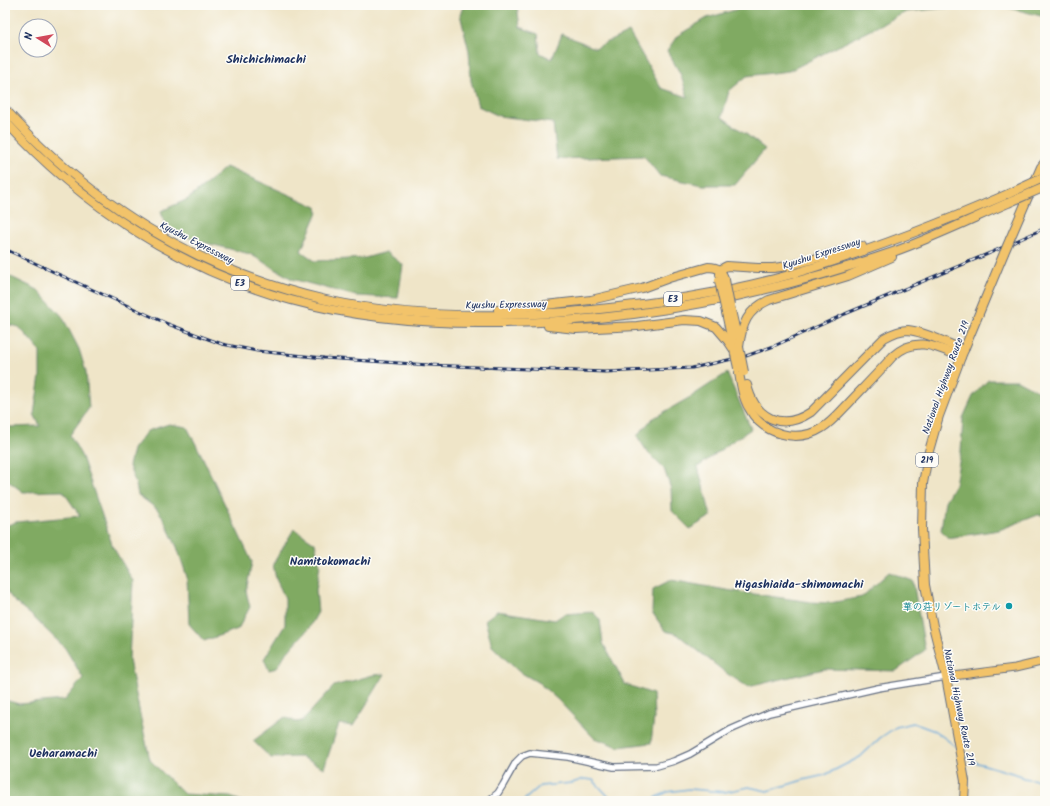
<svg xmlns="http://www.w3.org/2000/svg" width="1050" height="806" viewBox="0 0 1050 806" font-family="Kalam,'Klee One',sans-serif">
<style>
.forest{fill:#80aa62;stroke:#4e6c60}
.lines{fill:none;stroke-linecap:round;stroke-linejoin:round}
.stream{stroke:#64a6d8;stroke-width:1.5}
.minor-casing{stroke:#656f83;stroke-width:8}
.major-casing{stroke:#656f83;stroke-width:9}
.highway-casing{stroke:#656f83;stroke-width:10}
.minor{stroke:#fff;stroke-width:5.5}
.major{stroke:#f2c36a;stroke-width:7}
.highway{stroke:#f2c36a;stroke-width:8}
.rail-casing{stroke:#1b2f5e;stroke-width:3}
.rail{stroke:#fdfcf7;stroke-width:1.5;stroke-dasharray:4.5;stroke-linecap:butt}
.highway-bridge-casing{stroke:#656f83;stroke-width:10;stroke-linecap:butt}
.highway-bridge{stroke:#f2c36a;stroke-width:8}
.culture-dot{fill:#0f9aa8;stroke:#fdfcf7;stroke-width:1.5}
.labels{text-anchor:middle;stroke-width:3;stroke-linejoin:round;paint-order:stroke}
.shield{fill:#fdfcf7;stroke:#5f6c8c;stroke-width:1}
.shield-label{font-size:9px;font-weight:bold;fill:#1b2f5e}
.street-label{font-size:10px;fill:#1b2f5e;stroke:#fdfcf7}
.culture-label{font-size:10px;font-weight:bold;fill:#0d838f;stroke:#fdfcf7;text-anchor:end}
.quarter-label{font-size:12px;font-weight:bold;fill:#1b2f5e;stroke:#fdfcf7}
</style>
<rect width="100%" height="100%" fill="#fdfcf7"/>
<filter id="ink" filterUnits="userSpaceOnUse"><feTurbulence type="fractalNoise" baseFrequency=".025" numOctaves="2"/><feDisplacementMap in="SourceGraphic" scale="8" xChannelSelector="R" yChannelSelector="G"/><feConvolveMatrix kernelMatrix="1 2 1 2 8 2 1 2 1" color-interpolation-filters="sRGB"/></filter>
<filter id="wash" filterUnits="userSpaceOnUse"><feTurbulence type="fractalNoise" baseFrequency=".012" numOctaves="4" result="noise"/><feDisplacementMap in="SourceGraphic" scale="16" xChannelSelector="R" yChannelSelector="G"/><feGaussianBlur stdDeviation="0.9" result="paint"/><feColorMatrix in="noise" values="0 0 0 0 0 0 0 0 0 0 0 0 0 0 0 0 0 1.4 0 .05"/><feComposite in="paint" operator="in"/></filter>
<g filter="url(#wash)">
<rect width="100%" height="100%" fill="#efe5c8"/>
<g class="forest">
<polygon points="464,5 517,5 520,27 538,34 540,53 552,59 562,34 595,48 629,32 661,88 688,97 680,73 667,51 677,36 707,18 752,5 973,5 906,12 789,71 747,76 729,91 722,117 746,134 765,149 735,185 702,185 660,176 644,156 557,159 553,123 499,116 478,106 471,81 469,51 460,14"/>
<polygon points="998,5 1045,5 1045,17"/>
<polygon points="226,167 317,207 318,212 301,251 315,261 365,258 386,252 403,265 398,298 356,296 292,279 250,254 198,241 182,235 165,226 161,211 188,199 203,187"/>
<polygon points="5,274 38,290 62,316 79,349 86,372 89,408 70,435 82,457 113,547 133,581 129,660 141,719 150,760 184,794 230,797 242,801 5,801 5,700 19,704 65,700 83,678 65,648 31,615 13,600 5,589 5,526 16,522 80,516 63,491 23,492 8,481 5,473 5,429 8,427 40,426 34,414 40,376 40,351 19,327 5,324"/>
<polygon points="727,373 751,429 730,443 698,467 711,516 690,529 672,511 671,489 664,469 648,453 637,436 652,419 692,396"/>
<polygon points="988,380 1017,380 1045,395 1045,515 1038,515 999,530 948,538 941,530 945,501 955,484 961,451 963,418 973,396"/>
<polygon points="169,424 187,427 202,456 252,562 246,591 250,607 238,629 204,641 189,624 187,577 177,547 162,516 157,509 138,495 136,485 129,466 133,449 147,431"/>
<polygon points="294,529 315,543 320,565 316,590 318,612 309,628 284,656 277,668 269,670 264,659 285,625 285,598 276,579 273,564"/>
<polygon points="889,572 913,581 925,650 896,671 824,669 748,687 726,673 677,634 665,631 652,612 653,589 671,580 726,590 811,602 830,603 862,597"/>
<polygon points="497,611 555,620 564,614 593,612 600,620 603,643 625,684 653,694 654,718 651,743 619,747 594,738 558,700 539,683 518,671 492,646 485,620"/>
<polygon points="385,674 368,702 353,726 339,724 324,768 301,757 271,758 253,741 285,717 296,722 302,721 334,686 373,675"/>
</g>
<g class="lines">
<g class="stream">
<polyline points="963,753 970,759 978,763 1019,775 1023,778 1045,781"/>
<polyline points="523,801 540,786 572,783 584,779 593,780 610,798 626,801"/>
<polyline points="650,801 667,792 689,789 725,792 749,787 767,791 803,780 825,775 860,757 880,738 896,727 913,723 935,731 946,739 955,746"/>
</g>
</g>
</g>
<g filter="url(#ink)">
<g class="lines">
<g class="minor-casing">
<polyline id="minor" points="488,801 498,793 503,785 516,762 522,756 530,753 568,757 614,767 657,766 674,761 690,754 730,730 769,713 878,688 946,677"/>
</g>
<g class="major-casing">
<polyline id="major" points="946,677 1015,668 1045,661"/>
</g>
<g class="highway-casing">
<g id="highway">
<path d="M5,109C92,205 200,271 326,300C413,319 504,318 591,310C658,303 725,293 789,275C864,253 937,225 1008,194"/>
<path d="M5,121C81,205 181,270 291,300C357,318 426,324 495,323C630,323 765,296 893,252C932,238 969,220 1008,203"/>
<polyline points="1010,239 1041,167 1045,162"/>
<path d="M720,274C721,269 722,268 727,266L758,268H773L789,266L846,250L862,246"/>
<polyline points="730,306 738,341"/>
<polyline points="725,308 733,346"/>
<path d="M498,310L591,300L642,288L669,278L708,267C719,267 721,270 725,280"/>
<polyline points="548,326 576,329 637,326 684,320 701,321 716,327 728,341 734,350"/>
<path d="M739,347C742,324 747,310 769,300L848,276L892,257"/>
<path d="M739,373C741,385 743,398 749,408C762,434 797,444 822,428C832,422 839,413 847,405C862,389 878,373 893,356C916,335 937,347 961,357"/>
<path d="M747,385C755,418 781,432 811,412L884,338C891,334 899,330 908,330C923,331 949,344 964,350"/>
<polyline points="964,801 965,781 946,677 933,626 925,585 922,529 923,483 929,451 939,416 961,357 1004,253"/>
</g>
</g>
<use href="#minor" class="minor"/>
<use href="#major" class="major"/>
<use href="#highway" class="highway"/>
<g class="rail-casing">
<polyline id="rail" points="5,249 58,274 168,324 200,336 222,344 257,351 324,358 429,365 605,372 692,368 746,356 774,346 845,314 990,253 1045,228"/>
</g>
<use href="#rail" class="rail"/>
<g class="highway-bridge-casing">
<g id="highway-bridge">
<polyline points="1008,194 1045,177"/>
<polyline points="1008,203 1045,187"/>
<polyline points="1004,253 1010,239"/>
<polyline points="725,280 730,306"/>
<polyline points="719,281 725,308"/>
<polyline points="739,347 744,372"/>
<polyline points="734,350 738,368"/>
</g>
</g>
<use href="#highway-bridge" class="highway-bridge"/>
</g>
</g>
<circle class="culture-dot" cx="1009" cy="606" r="4"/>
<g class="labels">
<g class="shield">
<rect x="231" y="276" width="18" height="14" rx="3"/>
<rect x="664" y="292" width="18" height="14" rx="3"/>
<rect x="916" y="453" width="22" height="14" rx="3"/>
</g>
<g class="shield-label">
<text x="240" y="286">E3</text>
<text x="673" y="302">E3</text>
<text x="927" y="463">219</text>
</g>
<g class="street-label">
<text transform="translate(197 242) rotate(27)" y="4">Kyushu Expressway</text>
<text transform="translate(821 253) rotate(-18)" y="4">Kyushu Expressway</text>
<text transform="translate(506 304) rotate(-1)" y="4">Kyushu Expressway</text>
<text transform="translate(945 377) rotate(-70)" y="4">National Highway Route 219</text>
<text transform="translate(960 707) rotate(78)" y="4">National Highway Route 219</text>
</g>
<g class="culture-label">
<text x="1001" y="610">華の荘リゾートホテル</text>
</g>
<g class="quarter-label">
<text x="266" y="63">Shichichimachi</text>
<text x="330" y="565">Namitokomachi</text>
<text x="799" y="588">Higashiaida-shimomachi</text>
<text x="63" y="757">Ueharamachi</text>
</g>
</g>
<rect width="1050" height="806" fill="none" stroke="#fdfcf7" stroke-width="20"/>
<g transform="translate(38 38) rotate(281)"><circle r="19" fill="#fdfcf7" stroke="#a3aaba"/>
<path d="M0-3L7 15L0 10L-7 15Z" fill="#d1495b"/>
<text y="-6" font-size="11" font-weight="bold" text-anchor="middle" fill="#1b2f5e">N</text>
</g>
</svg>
